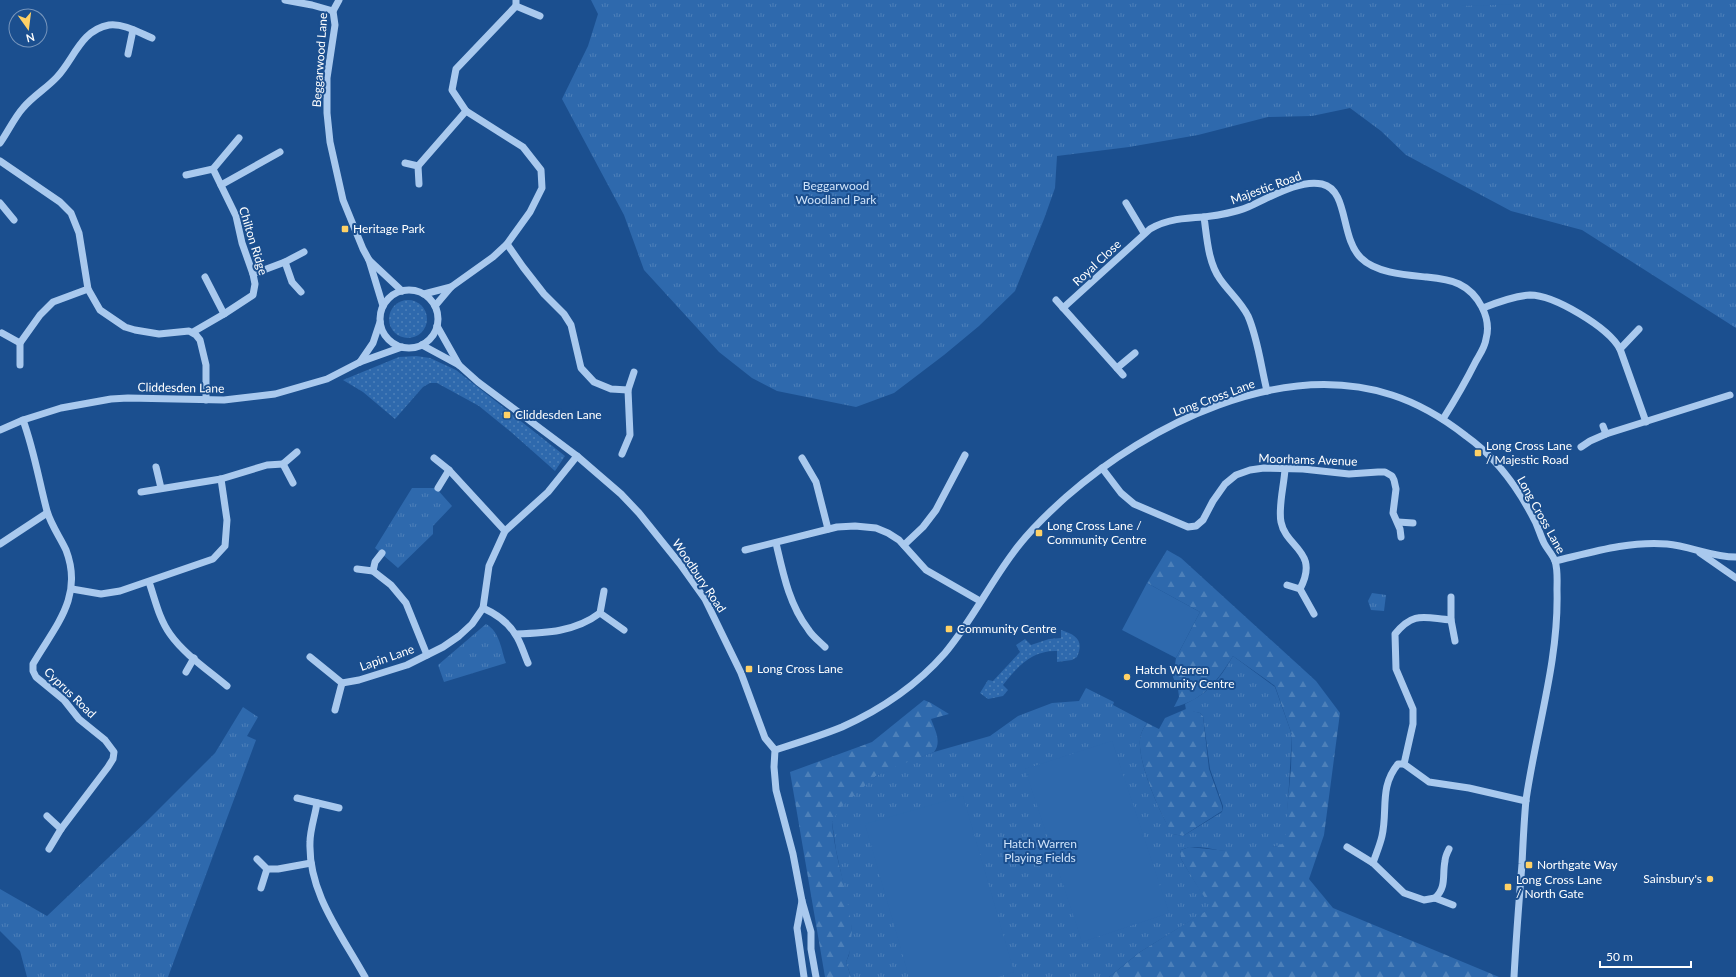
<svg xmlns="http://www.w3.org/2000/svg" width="1736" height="977" viewBox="0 0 1736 977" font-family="Lato,sans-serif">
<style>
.grass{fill:url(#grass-dots)}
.forest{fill:url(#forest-firs)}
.park{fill:url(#park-tufts)}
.pitch{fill:#2e69ad}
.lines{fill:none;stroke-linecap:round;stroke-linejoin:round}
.minor{stroke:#a9c9ee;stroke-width:7}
.poi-dot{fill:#ffd166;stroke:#1b4f8f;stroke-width:1.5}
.labels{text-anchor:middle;stroke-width:4;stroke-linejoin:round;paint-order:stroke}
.street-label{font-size:12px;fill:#fff;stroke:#1b4f8f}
.park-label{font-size:12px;fill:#cfe3fa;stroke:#1b4f8f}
.poi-label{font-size:12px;fill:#fff;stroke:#1b4f8f;text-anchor:start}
</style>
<defs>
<pattern id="grass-dots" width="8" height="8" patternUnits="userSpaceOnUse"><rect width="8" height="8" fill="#2e69ad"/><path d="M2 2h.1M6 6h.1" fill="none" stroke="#4d80b9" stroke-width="1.8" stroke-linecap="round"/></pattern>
<pattern id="forest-firs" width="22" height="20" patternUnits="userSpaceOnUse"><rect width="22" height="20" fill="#2e69ad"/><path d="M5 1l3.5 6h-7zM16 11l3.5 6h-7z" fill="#4d80b9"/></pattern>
<pattern id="park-tufts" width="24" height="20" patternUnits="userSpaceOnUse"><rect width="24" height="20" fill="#2e69ad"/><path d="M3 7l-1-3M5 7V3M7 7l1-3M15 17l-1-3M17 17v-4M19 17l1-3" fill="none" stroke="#4d80b9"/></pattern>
</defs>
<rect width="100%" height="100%" fill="#1b4f8f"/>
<g class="grass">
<circle cx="408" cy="319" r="19"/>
<polygon points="416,356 430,358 456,370 565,456 555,471 511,432 479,406 437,383 430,383 423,387 395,419 363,392 343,380 399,357"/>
<path d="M1061,630C1077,635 1084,641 1077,657L1072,660L1057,662V651C1032,650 1017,667 1003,685L1008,690L1003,696L988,699L980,693L988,680L993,681L1020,652L1016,645L1025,639L1031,645L1049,639L1061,638Z"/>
</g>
<g class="forest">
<path d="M1167,550L1181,558L1316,681L1340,713L1324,835L1309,879L1333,908L1499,977H1109L1140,952L1210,908L1181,859L1180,853L1181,850L1189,847L1228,851L1277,846L1287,810L1291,768L1292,735L1275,686L1233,656C1218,680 1203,701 1174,707L1179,697L1178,689L1173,677L1176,658L1200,612L1147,583Z"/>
<path d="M924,700L931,703L949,714L931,719C935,730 942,742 934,752L876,776L832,822C833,832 834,841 836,850C842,885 862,928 846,962L851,977H825L790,772L872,742Z"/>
<path d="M1186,709L1200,713L1203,716L1209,769L1222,806V811L1183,836L1172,834C1160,813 1138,764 1140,740C1140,734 1144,727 1147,723L1159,729L1165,718Z"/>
</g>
<g class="park">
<polygon points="591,0 1736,0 1736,328 1582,230 1511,211 1406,155 1381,131 1350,108 1312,116 1268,117 1198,135 1129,147 1057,156 1055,188 1044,219 1015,291 979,326 944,355 894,393 856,407 777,391 752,378 719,352 644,270 624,215 562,99 588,46 598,14"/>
<polygon points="412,488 436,488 452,506 433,526 433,534 398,568 375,548"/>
<polygon points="1372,593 1386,595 1384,611 1371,610 1368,601"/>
<path d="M486,624C500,632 501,649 506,663L444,682L438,665Z"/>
<path d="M1233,656L1275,687L1292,735L1286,834L1284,843C1273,849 1239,852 1226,851C1213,850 1193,843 1181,850L1180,853L1181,859L1211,908L1140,952L1109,977H851L846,962L849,955L852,931L849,910L836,850L832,822L840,808L876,776L897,766L934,752L990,736L1018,716L1052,703L1079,701L1086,688L1114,702L1113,705L1147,723C1144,727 1140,734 1140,740C1138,764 1160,814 1173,834L1183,836L1222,812L1223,806L1210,769L1203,716L1200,713L1186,710L1185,704C1210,692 1219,680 1233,656Z"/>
<polygon points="243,707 258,717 247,736 256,740 168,977 27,977 20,951 0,931 0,889 47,916 148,820 215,753"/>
</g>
<g class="pitch">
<polygon points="1461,0 1522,0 1522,4 1461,6"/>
<polygon points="1147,583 1200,612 1176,658 1122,630"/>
<polygon points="1112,741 1169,913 1082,942 1025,769"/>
<polygon points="963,796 1014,972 998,977 909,977 865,824"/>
</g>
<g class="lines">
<g class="minor">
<polyline points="285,0 312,5 333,11"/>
<polyline points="339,0 333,11 335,25 327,78 327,113 330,142 343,200 363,249 369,260 383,306"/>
<polyline points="516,0 516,6 540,16"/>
<polyline points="128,54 133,30"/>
<path d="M0,143C8,132 14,118 23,108C33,96 47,88 57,77C74,59 81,30 109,25C123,23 140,33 152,38"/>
<polyline points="0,161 60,202 71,213 79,233 88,289 100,310 125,327 135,330 159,334 189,331 196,335 200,340 206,365 206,400"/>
<polyline points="405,163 418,166 419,184"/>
<polyline points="418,166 466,111"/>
<polyline points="186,175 213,169 239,138"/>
<polyline points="221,185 280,152"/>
<polyline points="0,203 14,220"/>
<polyline points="1126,203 1144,233"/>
<polyline points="507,244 523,267 544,294 564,314 571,325 581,368 594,382 611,389 628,390"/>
<polyline points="369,260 402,291"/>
<polyline points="285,262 292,282 301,292"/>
<polyline points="253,274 285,262 304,252"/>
<polyline points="205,277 224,314"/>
<circle cx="409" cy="319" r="29"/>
<polyline points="424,294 451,287"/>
<polyline points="1056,300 1123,375"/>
<polyline points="435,306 451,287 493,257 507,244 530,212 542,188 541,170 523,147 466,111 452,90 456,69 516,6"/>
<path d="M1063,308L1150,229C1167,219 1185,218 1204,217"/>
<path d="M1483,308C1498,302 1514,296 1530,295C1554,295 1608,327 1620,349L1646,422"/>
<polyline points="437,326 459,365"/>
<polyline points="193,332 224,314 253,295 255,284 253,274 242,243 236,216 213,169"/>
<polyline points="2,333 20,343"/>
<polyline points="422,345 459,365 478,382 577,456 621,494 639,513 680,564 705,599 741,673 765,738 775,750 774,767 776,790 793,854 802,901 811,932 811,949 816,977"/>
<polyline points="1620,349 1639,329"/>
<polyline points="360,362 373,343 380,322"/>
<polyline points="20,365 20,343 40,315 53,302 88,289"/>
<polyline points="1117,368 1135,353"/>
<path d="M1267,391C1261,367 1258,339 1248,316C1241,302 1229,292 1220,279C1208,262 1207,238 1204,217C1219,215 1234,213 1248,207C1269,198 1299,179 1322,184C1349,190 1340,238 1361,258C1376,273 1406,275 1426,277C1437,278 1449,279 1459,284C1478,293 1492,318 1486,339C1485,347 1480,354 1476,361C1466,381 1455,400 1443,419"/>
<path d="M23,420C34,450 39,481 47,511C51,525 60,537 66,550C84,597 55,626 33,664V671L36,677L64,700L79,719L105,740L114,752L113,759L108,767L61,829L49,849"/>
<polyline points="1603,426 1606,434"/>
<polyline points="0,430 23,420 61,408 111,399 128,398 224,400 275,394 327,379 360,362 402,347"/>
<polyline points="1581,447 1590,441 1606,434 1730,395"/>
<polyline points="622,454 630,435 628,390 634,372"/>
<polyline points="434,458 449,470 505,531"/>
<polyline points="802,458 816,482 828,529"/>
<polyline points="156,467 161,488"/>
<polyline points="1102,468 1121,493 1134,504 1188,527 1196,526 1203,520 1213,501 1225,484 1236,475 1250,470 1264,468 1303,469 1349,474 1378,472 1385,472 1392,476 1394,480 1396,489 1393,513 1400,529 1401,537"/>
<path d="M1285,469C1284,486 1278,507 1281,522C1286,548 1320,551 1300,589"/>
<polyline points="293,483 283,464 297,452"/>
<polyline points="438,488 449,470"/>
<polyline points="141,492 221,479 267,465 283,464"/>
<polyline points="1398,522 1413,523"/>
<path d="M776,543C783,573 789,604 808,629C812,636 819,641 825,647"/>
<polyline points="0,544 47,513"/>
<polyline points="904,545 923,527 936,510 965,455"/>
<polyline points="745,550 837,527 855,526 876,528 888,533 899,540 926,570 980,601"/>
<polyline points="1700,553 1736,578"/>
<path d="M1555,561C1593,552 1628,541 1667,544C1690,546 1712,557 1736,557"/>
<polyline points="357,569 373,571 391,585 406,603 427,655"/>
<polyline points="373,571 375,562 382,553"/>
<path d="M149,582C155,599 159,619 170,634C184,654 208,670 227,686"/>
<polyline points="1287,585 1300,589 1314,614"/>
<polyline points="72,589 101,594 120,591 213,559 225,546 227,520 221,479"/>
<polyline points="604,591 600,613 624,630"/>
<polyline points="1451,597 1451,620 1455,641"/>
<path d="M483,608C496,614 508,622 515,634C520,640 524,654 528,663"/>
<path d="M516,634C546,633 575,632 600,613"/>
<polyline points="310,657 342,683 335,710"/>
<polyline points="186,672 194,658"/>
<polyline points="342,683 359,680 407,665 443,647 459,636 472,624 483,608 489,566 505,531 548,492 577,456"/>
<path d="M775,750C797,743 820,736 842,727C880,710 917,685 945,653C971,622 989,585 1013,553C1028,532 1047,514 1066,497C1149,424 1280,359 1392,395C1420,404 1443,418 1466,436C1497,458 1519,489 1536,523C1539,530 1541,537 1544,543C1547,549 1553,555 1555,561C1558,570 1557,581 1557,590C1559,661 1536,730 1526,800C1524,821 1523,843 1522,864C1519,901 1516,939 1514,977"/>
<path d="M1404,764L1413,724V709L1396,669L1395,634C1414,611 1424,618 1451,620"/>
<polyline points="297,798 339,808"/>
<path d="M317,803C315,816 310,830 310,842C308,893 342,935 365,977"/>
<polyline points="47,816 61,829"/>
<polyline points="1347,847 1373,863 1404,893 1424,900 1435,898 1453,905"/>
<polyline points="257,859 267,869 278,869 311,863"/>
<path d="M1373,863C1376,854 1380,845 1382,836C1388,810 1379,787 1398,764H1404L1429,782L1469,788L1526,801"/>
<polyline points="261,888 267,869"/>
<path d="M1435,898C1447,887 1442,875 1445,861C1445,857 1447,853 1449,849"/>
<polyline points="802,901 797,928 804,977"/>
</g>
</g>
<g class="poi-dot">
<rect x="341" y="225" width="8" height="8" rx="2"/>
<rect x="503" y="411" width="8" height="8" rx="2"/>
<rect x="1474" y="449" width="8" height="8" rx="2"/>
<rect x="1035" y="529" width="8" height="8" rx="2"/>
<rect x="945" y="625" width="8" height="8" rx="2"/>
<rect x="745" y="665" width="8" height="8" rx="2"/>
<circle cx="1127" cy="677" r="4"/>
<rect x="1525" y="861" width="8" height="8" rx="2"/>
<circle cx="1710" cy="879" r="4"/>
<rect x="1504" y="883" width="8" height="8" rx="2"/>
</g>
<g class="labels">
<g class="street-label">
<text transform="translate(320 60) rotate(-86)" y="4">Beggarwood Lane</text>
<text transform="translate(1266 188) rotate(-20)" y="4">Majestic Road</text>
<text transform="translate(253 241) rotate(73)" y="4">Chilton Ridge</text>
<text transform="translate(1097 263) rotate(-43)" y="4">Royal Close</text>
<text transform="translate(181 388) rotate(1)" y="4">Cliddesden Lane</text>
<text transform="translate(1214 398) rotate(-20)" y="4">Long Cross Lane</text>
<text transform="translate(1308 460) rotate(2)" y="4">Moorhams Avenue</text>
<text transform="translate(1541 515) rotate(61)" y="4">Long Cross Lane</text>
<text transform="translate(699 576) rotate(56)" y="4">Woodbury Road</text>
<text transform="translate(387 658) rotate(-19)" y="4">Lapin Lane</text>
<text transform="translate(70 693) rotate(44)" y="4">Cyprus Road</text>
</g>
<g class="park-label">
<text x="836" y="190">Beggarwood<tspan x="836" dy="14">Woodland Park</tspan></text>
<text x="1040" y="848">Hatch Warren<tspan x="1040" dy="14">Playing Fields</tspan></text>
</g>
<g class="poi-label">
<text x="353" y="233">Heritage Park</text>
<text x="515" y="419">Cliddesden Lane</text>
<text x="1486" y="450">Long Cross Lane<tspan x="1486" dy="14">/ Majestic Road</tspan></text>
<text x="1047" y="530">Long Cross Lane /<tspan x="1047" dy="14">Community Centre</tspan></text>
<text x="957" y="633">Community Centre</text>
<text x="757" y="673">Long Cross Lane</text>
<text x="1135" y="674">Hatch Warren<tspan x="1135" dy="14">Community Centre</tspan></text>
<text x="1537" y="869">Northgate Way</text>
<text x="1702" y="883" text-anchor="end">Sainsbury's</text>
<text x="1516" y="884">Long Cross Lane<tspan x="1516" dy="14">/ North Gate</tspan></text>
</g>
</g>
<g transform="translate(28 28) rotate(166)"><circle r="19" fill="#1b4f8f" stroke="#7695bc"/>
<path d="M0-3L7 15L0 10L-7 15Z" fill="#ffd166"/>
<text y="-6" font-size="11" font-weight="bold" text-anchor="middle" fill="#ffffff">N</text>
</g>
<path d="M1600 961v6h91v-6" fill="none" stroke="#ffffff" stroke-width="2"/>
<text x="1606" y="961" font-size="12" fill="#ffffff" stroke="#1b4f8f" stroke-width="3" paint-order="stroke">50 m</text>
</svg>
